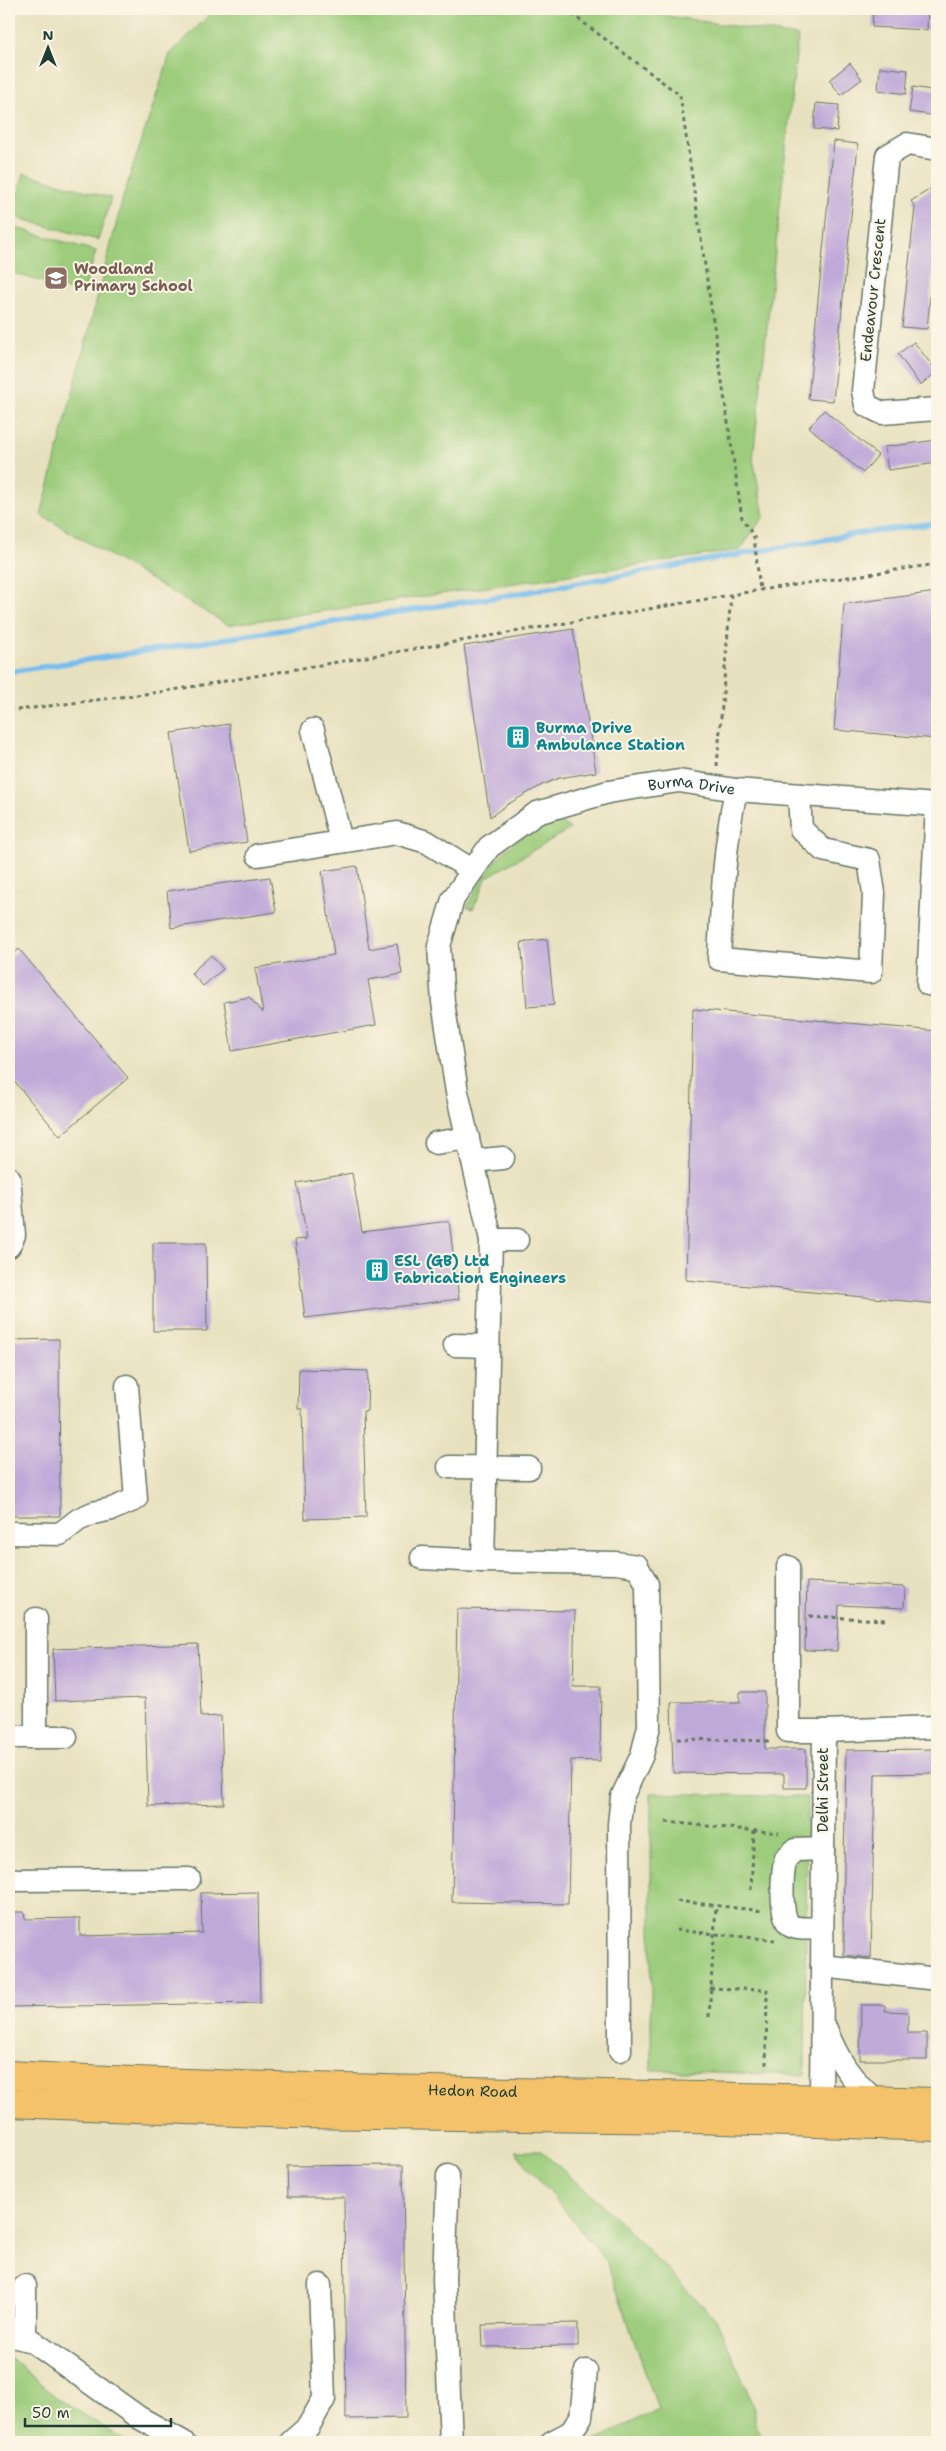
<svg xmlns="http://www.w3.org/2000/svg" width="946" height="2451" viewBox="0 0 946 2451" font-family="'Shantell Sans',sans-serif">
<style>
.green{fill:#9ccc7b;stroke:#5e8458}
.lines{fill:none;stroke-linecap:round;stroke-linejoin:round}
.stream{stroke:#77bdee;stroke-width:5.5}
.building{fill:#bfa9d9}
.minor-casing{stroke:#657665;stroke-width:25}
.highway-casing{stroke:#657665;stroke-width:30}
.path{stroke:#657665;stroke-width:3;stroke-dasharray:4 4;stroke-linecap:butt}
.minor{stroke:#fff;stroke-width:22}
.highway{stroke:#f3c26a;stroke-width:28}
.labels{text-anchor:middle;stroke-width:4;stroke-linejoin:round;paint-order:stroke}
.education-label{font-size:15px;font-weight:bold;fill:#785e54;stroke:#fcf5e5;text-anchor:start}
.street-label{font-size:15px;fill:#1f3d34;stroke:#fcf5e5}
.culture-label{font-size:15px;font-weight:bold;fill:#0d838f;stroke:#fcf5e5;text-anchor:start}
</style>
<rect width="100%" height="100%" fill="#fcf5e5"/>
<filter id="ink" filterUnits="userSpaceOnUse"><feTurbulence type="fractalNoise" baseFrequency=".02" numOctaves="2"/><feDisplacementMap in="SourceGraphic" scale="10" xChannelSelector="R" yChannelSelector="G"/><feConvolveMatrix kernelMatrix="1 2 1 2 8 2 1 2 1" color-interpolation-filters="sRGB"/></filter>
<filter id="wash" filterUnits="userSpaceOnUse"><feTurbulence type="fractalNoise" baseFrequency=".0096" numOctaves="4" result="noise"/><feDisplacementMap in="SourceGraphic" scale="20" xChannelSelector="R" yChannelSelector="G"/><feGaussianBlur stdDeviation="1.12" result="paint"/><feColorMatrix in="noise" values="0 0 0 0 0 0 0 0 0 0 0 0 0 0 0 0 0 1.4 0 .05"/><feComposite in="paint" operator="in"/></filter>
<g filter="url(#wash)">
<rect width="100%" height="100%" fill="#e8e1bf"/>
<g class="green">
<polygon points="215,9 622,9 798,36 753,459 764,516 740,550 228,625 41,515 124,194 170,54"/>
<polygon points="24,173 111,198 98,240 11,216"/>
<polygon points="9,226 96,251 83,294 9,272"/>
<path d="M549,822L562,823L570,829L487,877L473,909L467,907C486,868 508,839 549,822Z"/>
<polygon points="651,1793 807,1797 805,2075 651,2070"/>
<polygon points="515,2151 541,2151 603,2205 716,2319 755,2408 755,2426 767,2442 592,2442 658,2409 607,2262"/>
<polygon points="9,2356 56,2397 127,2442 9,2442"/>
</g>
<g class="lines">
<polyline class="stream" points="9,672 516,594 862,533 937,523"/>
</g>
<g id="blocks">
<g class="building">
<polygon points="873,9 928,9 927,30 872,27"/>
<polygon points="850,63 862,79 841,95 829,80"/>
<polygon points="880,67 908,70 906,94 878,90"/>
<polygon points="913,87 937,91 937,116 909,112"/>
<polygon points="816,103 839,105 837,131 814,129"/>
<polygon points="834,141 858,144 833,401 808,399"/>
<polygon points="937,185 937,226 927,329 902,327 915,207 911,201"/>
<polygon points="914,342 937,372 920,385 898,354"/>
<polygon points="824,410 878,455 863,473 809,427"/>
<polygon points="937,440 937,463 888,470 884,447"/>
<polygon points="937,592 937,739 834,730 844,604"/>
<polygon points="573,629 596,772 559,778 542,785 508,804 490,817 464,646"/>
<polygon points="229,724 247,842 189,851 171,733"/>
<polygon points="357,866 369,949 397,944 402,974 368,980 376,1025 232,1051 224,1002 249,997 263,1013 255,968 334,955 322,871"/>
<polygon points="270,877 276,912 171,928 167,891"/>
<polygon points="547,939 554,1005 527,1007 521,942"/>
<polygon points="19,949 128,1078 60,1136 9,1075 9,958"/>
<polygon points="211,955 223,969 203,986 191,973"/>
<polygon points="693,1009 937,1031 937,1304 686,1280"/>
<polygon points="352,1173 362,1232 449,1221 459,1299 305,1318 295,1240 307,1239 297,1183"/>
<polygon points="153,1243 206,1243 207,1331 153,1331"/>
<polygon points="59,1339 60,1516 9,1516 9,1340"/>
<polygon points="299,1369 368,1371 367,1411 363,1411 366,1517 305,1519 302,1409 298,1409"/>
<polygon points="807,1582 905,1587 904,1608 839,1605 837,1651 805,1650"/>
<polygon points="457,1609 575,1611 573,1686 601,1686 600,1761 571,1760 568,1904 452,1902"/>
<polygon points="198,1644 201,1717 221,1716 224,1804 148,1806 145,1698 55,1701 53,1649"/>
<polygon points="740,1692 765,1692 765,1749 806,1749 806,1788 784,1788 784,1774 673,1773 671,1702 740,1702"/>
<polygon points="937,1749 937,1773 875,1774 871,1958 844,1955 844,1931 843,1931 846,1750"/>
<polygon points="258,1892 260,2003 9,2007 9,1912 24,1912 25,1919 80,1918 80,1936 202,1933 201,1893"/>
<polygon points="861,2005 885,2005 885,2011 908,2012 908,2033 927,2033 927,2060 860,2060"/>
<polygon points="403,2165 406,2418 346,2419 344,2197 288,2197 287,2166"/>
<polygon points="578,2323 578,2346 483,2347 482,2325"/>
</g>
</g>
</g>
<g filter="url(#ink)">
<use href="#blocks" fill-opacity="0" stroke="#657665" stroke-width="1"/>
<g class="lines">
<g class="minor-casing">
<g id="minor">
<polyline points="937,149 907,144 887,156 863,391 866,405 882,413 937,409"/>
<polyline points="313,730 341,841"/>
<path d="M736,790C724,846 722,901 719,959L871,972L874,893L869,860L823,850L801,829L799,795"/>
<polyline points="937,805 928,984 937,985"/>
<polyline points="258,855 397,833 427,842 472,870"/>
<polyline points="436,1143 468,1138"/>
<polyline points="473,1161 503,1158"/>
<polyline points="9,1178 14,1235 9,1246"/>
<polyline points="491,1240 517,1240"/>
<polyline points="455,1345 488,1346"/>
<polyline points="449,1467 529,1468"/>
<polyline points="9,1533 60,1534 78,1520 93,1513 112,1509 136,1499 127,1386"/>
<path id="s1" d="M422,1558L483,1561L491,1240L457,1092L443,1002L439,946L453,899L489,847L537,813L608,792L679,781L736,790L937,805"/>
<polyline points="483,1561 616,1563 637,1566 647,1584 649,1726 642,1755 622,1797 619,1824 620,2050"/>
<polyline points="788,1567 788,1731 824,1731 821,2098"/>
<polyline points="824,1731 937,1727"/>
<polyline points="9,1737 66,1737"/>
<polyline points="36,1737 36,1619"/>
<polyline points="9,1880 189,1879"/>
<path d="M822,1928C813,1928 799,1930 791,1926C779,1920 782,1871 786,1858L795,1850L823,1849"/>
<polyline points="822,1966 937,1979"/>
<path d="M826,2029C837,2058 850,2079 875,2100"/>
<polyline points="448,2176 444,2279 451,2442"/>
<polyline points="9,2335 32,2341 138,2417 183,2442"/>
<polyline points="25,2339 25,2286"/>
<polyline points="291,2442 308,2427 324,2399 320,2285"/>
<polyline points="552,2442 571,2432 581,2417 586,2371"/>
</g>
</g>
<g class="highway-casing">
<g id="highway">
<path id="s2" d="M9,2075C318,2092 628,2092 937,2102"/>
<polyline points="9,2103 291,2114 693,2119 937,2127"/>
</g>
</g>
<g class="path">
<polyline points="565,9 680,95 742,518 754,537 760,590"/>
<polyline points="9,711 167,691 760,590 937,564"/>
<polyline points="717,766 731,595"/>
<polyline points="809,1616 885,1620"/>
<polyline points="677,1739 771,1741"/>
<polyline points="666,1822 779,1833"/>
<polyline points="751,1890 754,1831"/>
<polyline points="677,1901 763,1911"/>
<polyline points="676,1930 775,1940"/>
<polyline points="710,1988 767,1990 766,2067"/>
<polyline points="709,2017 716,1906"/>
</g>
<use href="#minor" class="minor"/>
<use href="#highway" class="highway"/>
</g>
</g>
<defs>
<g id="school-square" transform="scale(1.25)"><rect x="-9" y="-9" width="18" height="18" rx="4" fill="#8d6e63" stroke="#fcf5e5"/><path d="M0-5L7-2L0 1L-7-2ZM-4 1L0 2.5L4 1V4Q0 6-4 4Z" fill="#fff"/></g>
<g id="building-square" transform="scale(1.25)"><rect x="-9" y="-9" width="18" height="18" rx="4" fill="#0f9aa8" stroke="#fcf5e5"/><path d="M-4-6H4V6H1V3H-1V6H-4ZM-2.5-4.3h1.7v1.8h-1.7ZM.8-4.3h1.7v1.8H.8ZM-2.5-1h1.7V.8h-1.7ZM.8-1h1.7V.8H.8Z" fill="#fff"/></g>
</defs>
<g fill-rule="evenodd">
<use href="#school-square" x="56" y="278"/>
<use href="#building-square" x="518" y="737"/>
<use href="#building-square" x="377" y="1270"/>
</g>
<g class="labels">
<g class="education-label">
<text x="74" y="274">Woodland<tspan x="74" dy="17">Primary School</tspan></text>
</g>
<g class="street-label">
<text transform="translate(873 290) rotate(-84)" y="5">Endeavour Crescent</text>
<text dy="5" stroke="none"><textPath href="#s1" startOffset="1011">Burma Drive</textPath></text>
<text transform="translate(823 1790) rotate(-90)" y="5">Delhi Street</text>
<text dy="5" stroke="none"><textPath href="#s2" startOffset="464">Hedon Road</textPath></text>
</g>
<g class="culture-label">
<text x="536" y="733">Burma Drive<tspan x="536" dy="17">Ambulance Station</tspan></text>
<text x="394" y="1266">ESL (GB) Ltd<tspan x="394" dy="17">Fabrication Engineers</tspan></text>
</g>
</g>
<rect width="946" height="2451" fill="none" stroke="#fcf5e5" stroke-width="30"/>
<g transform="translate(48 48)" stroke="#fcf5e5" stroke-width="4" paint-order="stroke">
<path d="M0-4L9 19L0 12L-9 19Z" fill="#1f3d34"/>
<text y="-8" font-size="14" font-weight="bold" text-anchor="middle" fill="#1f3d34">N</text>
</g>
<path d="M25 2418v8h146v-8" fill="none" stroke="#1f3d34" stroke-width="2.5"/>
<text x="32" y="2418" font-size="15" fill="#1f3d34" stroke="#fcf5e5" stroke-width="4" paint-order="stroke">50 m</text>
</svg>
